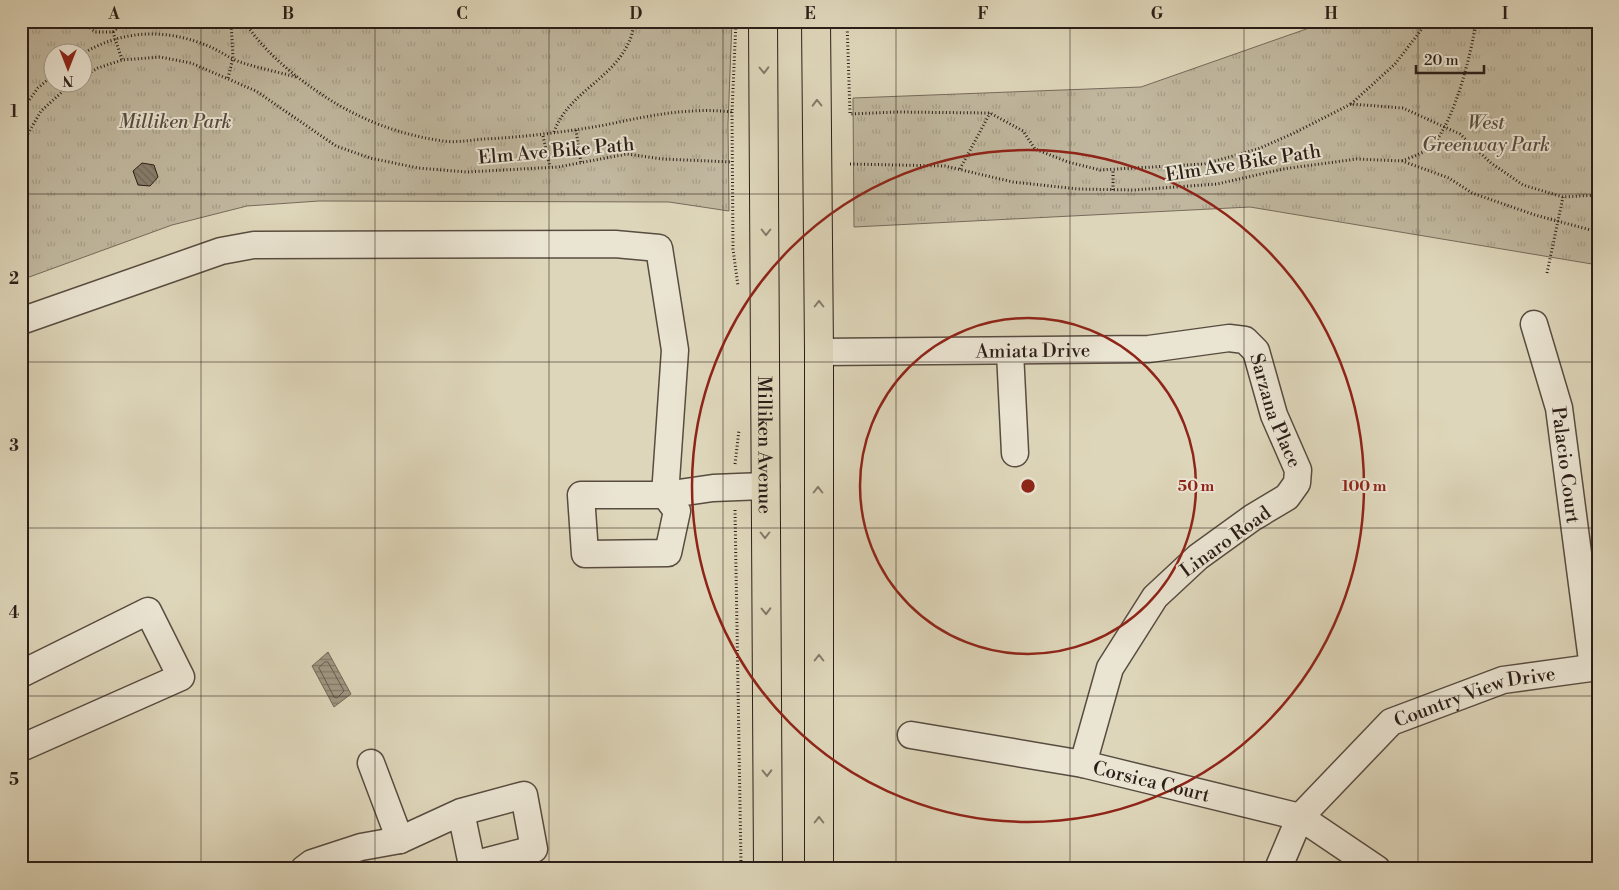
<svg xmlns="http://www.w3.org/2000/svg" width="1619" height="890" viewBox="0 0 1619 890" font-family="'Libre Bodoni',serif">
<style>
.park{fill:url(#park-tufts);stroke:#766a5b;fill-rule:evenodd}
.water{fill:url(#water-rules);stroke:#726758}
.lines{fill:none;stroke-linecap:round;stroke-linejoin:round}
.shore{stroke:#665a4e;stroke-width:1}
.building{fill:url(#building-back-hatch);stroke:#2b1e18}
.minor-casing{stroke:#584c40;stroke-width:29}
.major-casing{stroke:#2b1e18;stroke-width:30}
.path{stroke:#2b1e18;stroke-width:3;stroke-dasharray:1 2.5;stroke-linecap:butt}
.minor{stroke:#eae4d2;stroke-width:26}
.major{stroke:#ded6ba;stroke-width:28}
.oneway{stroke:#847a69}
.grid{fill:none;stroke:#2b1e18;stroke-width:1;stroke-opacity:0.55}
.ring{fill:none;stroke:#8f2418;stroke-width:2.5}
.labels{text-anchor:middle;stroke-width:4;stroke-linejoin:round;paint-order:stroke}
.park-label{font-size:19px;font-style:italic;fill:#584c40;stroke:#eae4d2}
.street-label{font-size:19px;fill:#2b1e18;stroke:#eae4d2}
.centre{fill:#8f2418;stroke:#eae4d2;stroke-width:2.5}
.ring-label{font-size:15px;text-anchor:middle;font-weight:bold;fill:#8f2418;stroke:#eae4d2;stroke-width:4;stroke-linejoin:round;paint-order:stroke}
.neatline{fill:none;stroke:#2b1e18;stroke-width:2}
.grid-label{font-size:16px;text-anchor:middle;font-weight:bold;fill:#2b1e18}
</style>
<defs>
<pattern id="park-tufts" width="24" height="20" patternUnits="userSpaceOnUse" patternTransform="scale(1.25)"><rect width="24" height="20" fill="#c0b79e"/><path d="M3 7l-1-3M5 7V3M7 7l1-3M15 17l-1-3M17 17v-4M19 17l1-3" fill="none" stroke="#a59d87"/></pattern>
<pattern id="water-rules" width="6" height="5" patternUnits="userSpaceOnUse" patternTransform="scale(1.25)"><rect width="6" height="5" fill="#a19783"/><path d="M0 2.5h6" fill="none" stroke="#837b6a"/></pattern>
<pattern id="building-back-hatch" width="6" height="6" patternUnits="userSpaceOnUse" patternTransform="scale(1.25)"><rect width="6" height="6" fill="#887e6c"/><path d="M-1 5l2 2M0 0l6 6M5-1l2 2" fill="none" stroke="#6f6758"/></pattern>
</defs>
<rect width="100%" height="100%" fill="#ded6ba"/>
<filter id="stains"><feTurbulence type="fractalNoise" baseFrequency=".004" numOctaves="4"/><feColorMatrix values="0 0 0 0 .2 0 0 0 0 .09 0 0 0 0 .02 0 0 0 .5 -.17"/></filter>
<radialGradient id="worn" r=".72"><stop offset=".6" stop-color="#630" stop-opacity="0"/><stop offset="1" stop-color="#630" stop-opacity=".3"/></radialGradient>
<g class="park">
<path d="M30,21H732L728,124L729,211L669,202L319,201L247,206L172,225L21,280V45ZM52,52H82V82H52Z"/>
<polygon points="1329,21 1598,21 1598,265 1250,207 854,227 853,98 1141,87"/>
</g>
<polygon class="water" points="328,652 351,694 334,707 312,666"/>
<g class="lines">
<polygon class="shore" points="325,662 328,662 344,691 337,698 334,697 319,668"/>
</g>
<polygon class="building" points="142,163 154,165 158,177 150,186 138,185 133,171"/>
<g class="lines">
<g class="minor-casing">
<g id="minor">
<polyline points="21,321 221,251 254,245 615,244 659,248 675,350 665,495 677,511 668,553 585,554 581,495 665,495 713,488 766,486"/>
<path id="s1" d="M1534,324L1559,408L1593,668"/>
<path id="s2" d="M819,352L1149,349L1229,338L1245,340L1256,351L1274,415L1298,470L1297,483L1287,497L1252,518L1198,557L1155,597L1110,668L1083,764"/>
<polyline points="1010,352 1015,453"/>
<polyline points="21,674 148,611 181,677 21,748"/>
<path id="s3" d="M911,735L1083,764L1300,817L1377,869"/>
<polyline points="371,763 400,840"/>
<polyline points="304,869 312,863 361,847 400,840 461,812 524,795 534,849 472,865 461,812"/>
<path id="s4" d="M1278,869L1300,817L1391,722L1503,680L1598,667"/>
</g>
</g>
<g class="major-casing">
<g id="major">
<path id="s5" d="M763,21L768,869"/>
<polyline points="816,21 819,352 819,869"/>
</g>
</g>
<g class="path">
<polyline points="82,21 95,32 113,32 122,60"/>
<path d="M244,21C265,53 295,77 327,98C363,121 401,135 443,141C456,143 471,140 485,139C525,137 565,132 605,125C647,116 689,107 732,112L736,21"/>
<polyline points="847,21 850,114 897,112 990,113 1023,131 1035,149 1068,162 1100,170 1204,164 1258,149 1294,133 1351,104 1403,108 1460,134 1491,163 1523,185 1563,197 1598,195"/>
<polyline points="113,32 125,21"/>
<path d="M82,54C120,31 162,28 203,44C216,48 228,58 240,62C258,68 278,72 296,77"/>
<polyline points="82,77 98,68 122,60 160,57 191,63 256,91 336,146 370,158 418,168 467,172 558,167 627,154 662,159 732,162"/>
<polyline points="228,78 233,58 231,21"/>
<polyline points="1351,104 1395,64 1428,21"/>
<polyline points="21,111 38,88 52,76"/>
<polyline points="732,112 733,249 738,286"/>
<polyline points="576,130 581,162"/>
<path d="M554,132C568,93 611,80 628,44C632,37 633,28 635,21"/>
<polyline points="543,136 550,167"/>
<polyline points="21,146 41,111 73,82"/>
<path d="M1402,161C1411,157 1427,152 1433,145C1455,118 1471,56 1476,21"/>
<polyline points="850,164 945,166 1013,182 1078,189 1134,190 1217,184 1283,169 1357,159 1402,161 1449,178 1472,193 1535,215 1598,232"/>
<polyline points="960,169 990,113"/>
<polyline points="1113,190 1113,169"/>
<polyline points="1547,273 1563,197"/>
<polyline points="735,464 739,430"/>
<polyline points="735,510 741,864 739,869"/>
</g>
<use href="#minor" class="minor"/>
<use href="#major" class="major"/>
</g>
<defs><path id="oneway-chevron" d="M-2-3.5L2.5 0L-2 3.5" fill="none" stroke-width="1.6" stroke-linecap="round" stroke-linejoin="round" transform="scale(1.25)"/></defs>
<g class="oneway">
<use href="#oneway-chevron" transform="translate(764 70) rotate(89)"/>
<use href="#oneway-chevron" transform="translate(817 103) rotate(-91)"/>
<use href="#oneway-chevron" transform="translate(766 232) rotate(90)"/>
<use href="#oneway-chevron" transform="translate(819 304) rotate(-90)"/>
<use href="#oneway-chevron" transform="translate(818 490) rotate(-90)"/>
<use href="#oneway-chevron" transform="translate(765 535) rotate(90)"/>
<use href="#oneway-chevron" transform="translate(766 611) rotate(89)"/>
<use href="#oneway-chevron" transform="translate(819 658) rotate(-90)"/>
<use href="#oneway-chevron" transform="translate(767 773) rotate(89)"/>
<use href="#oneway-chevron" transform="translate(819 820) rotate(-90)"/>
</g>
<path class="grid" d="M201,21V869M375,21V869M549,21V869M723,21V869M896,21V869M1070,21V869M1244,21V869M1418,21V869M21,194H1598M21,362H1598M21,528H1598M21,696H1598"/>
<g class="ring">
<circle cx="1028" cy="486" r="168"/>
<circle cx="1028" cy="486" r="336"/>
</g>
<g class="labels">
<g class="park-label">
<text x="175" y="128">Milliken Park</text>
<text x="1486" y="129">West<tspan x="1486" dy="22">Greenway Park</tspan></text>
</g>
<g class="street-label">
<text transform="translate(556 150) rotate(-5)" y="7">Elm Ave Bike Path</text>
<text transform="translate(1243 162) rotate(-9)" y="7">Elm Ave Bike Path</text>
<text dy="7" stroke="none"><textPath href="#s2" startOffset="214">Amiata Drive</textPath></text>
<text dy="7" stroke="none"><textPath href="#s2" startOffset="505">Sarzana Place</textPath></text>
<text dy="7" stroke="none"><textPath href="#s5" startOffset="424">Milliken Avenue</textPath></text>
<text dy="7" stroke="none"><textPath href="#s1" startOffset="145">Palacio Court</textPath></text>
<text transform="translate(1225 541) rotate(-36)" y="7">Linaro Road</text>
<text dy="7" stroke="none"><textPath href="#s4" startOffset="276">Country View Drive</textPath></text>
<text dy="7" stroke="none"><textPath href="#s3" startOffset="245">Corsica Court</textPath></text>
</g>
</g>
<circle cx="1028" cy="486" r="8" class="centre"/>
<g class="ring-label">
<text x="1196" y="491">50 m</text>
<text x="1364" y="491">100 m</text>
</g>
<rect width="1619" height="890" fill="none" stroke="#ded6ba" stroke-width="55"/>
<g transform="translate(68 68) rotate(180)"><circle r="24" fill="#eae4d2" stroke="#9e9588"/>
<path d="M0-4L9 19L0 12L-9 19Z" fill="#8f2418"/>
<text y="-8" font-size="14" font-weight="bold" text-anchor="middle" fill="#2b1e18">N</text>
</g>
<path d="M1416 65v8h68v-8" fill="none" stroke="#2b1e18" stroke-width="2.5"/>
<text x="1424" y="65" font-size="15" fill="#2b1e18" stroke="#eae4d2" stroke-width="4" paint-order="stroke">20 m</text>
<rect x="28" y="28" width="1564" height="834" class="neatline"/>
<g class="grid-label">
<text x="114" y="19">A</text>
<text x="288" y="19">B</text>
<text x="462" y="19">C</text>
<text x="636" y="19">D</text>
<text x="810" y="19">E</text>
<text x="983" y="19">F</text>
<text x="1157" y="19">G</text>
<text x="1331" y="19">H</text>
<text x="1505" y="19">I</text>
<text x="14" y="117">1</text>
<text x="14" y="284">2</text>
<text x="14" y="451">3</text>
<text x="14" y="618">4</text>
<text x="14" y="785">5</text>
</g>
<rect width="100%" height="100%" filter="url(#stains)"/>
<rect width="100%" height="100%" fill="url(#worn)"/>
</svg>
